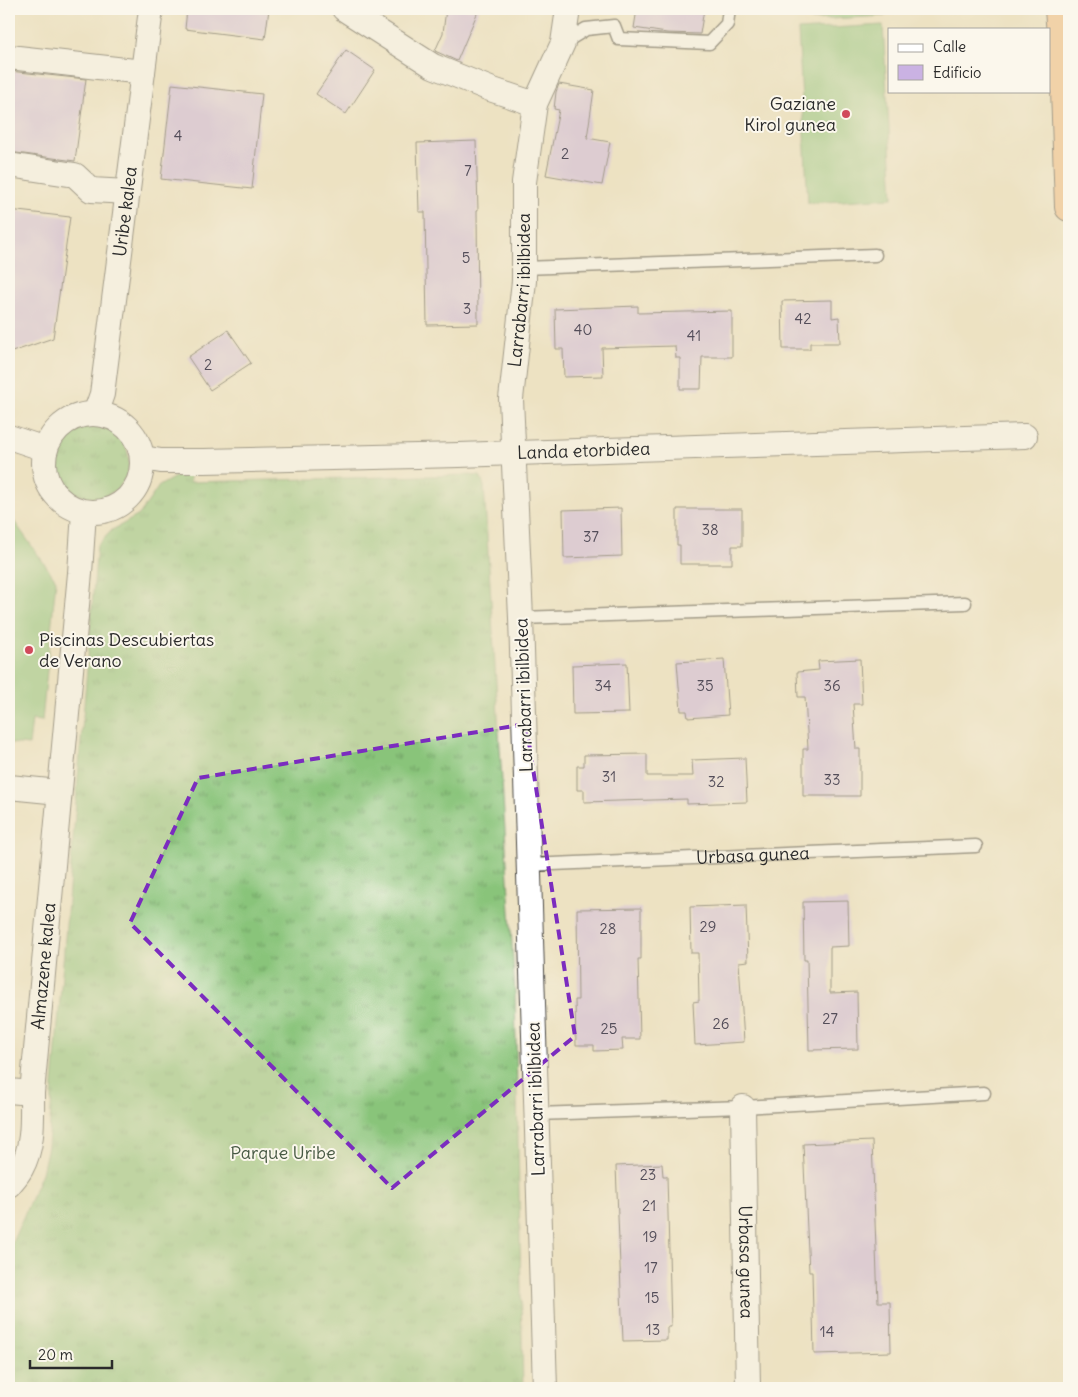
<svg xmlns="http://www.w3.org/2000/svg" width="1078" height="1397" viewBox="0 0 1078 1397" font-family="Delius,sans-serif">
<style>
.grass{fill:url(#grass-tufts);stroke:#5a7852}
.garden{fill:#89c47a;stroke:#5a7852}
.building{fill:#cab2e3}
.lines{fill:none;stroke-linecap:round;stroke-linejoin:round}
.lane-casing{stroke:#484642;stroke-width:15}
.street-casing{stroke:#484642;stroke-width:26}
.highway-casing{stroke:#484642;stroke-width:30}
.lane{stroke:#fff;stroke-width:12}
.street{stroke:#fff;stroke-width:24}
.highway{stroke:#f7be88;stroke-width:28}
.marked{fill:none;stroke:#7b2cbf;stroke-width:4;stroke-dasharray:10 6;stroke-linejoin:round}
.poi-dot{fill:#d1495b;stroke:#fbf7ec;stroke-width:2}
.labels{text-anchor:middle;stroke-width:4;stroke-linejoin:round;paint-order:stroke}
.number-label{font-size:15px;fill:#534d59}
.poi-label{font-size:18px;fill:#2b2b2b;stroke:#fbf7ec;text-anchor:end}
.street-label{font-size:18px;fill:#2b2b2b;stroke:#fbf7ec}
.park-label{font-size:18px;fill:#475943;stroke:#fbf7ec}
</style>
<defs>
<pattern id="grass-tufts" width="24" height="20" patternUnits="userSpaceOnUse" patternTransform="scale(1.25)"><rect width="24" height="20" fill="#89c47a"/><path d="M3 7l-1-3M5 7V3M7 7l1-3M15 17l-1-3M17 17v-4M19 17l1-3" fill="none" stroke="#709f64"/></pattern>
</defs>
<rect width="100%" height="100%" fill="#fbf7ec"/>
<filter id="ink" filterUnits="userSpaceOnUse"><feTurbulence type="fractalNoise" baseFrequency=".02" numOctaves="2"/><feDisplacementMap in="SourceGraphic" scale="10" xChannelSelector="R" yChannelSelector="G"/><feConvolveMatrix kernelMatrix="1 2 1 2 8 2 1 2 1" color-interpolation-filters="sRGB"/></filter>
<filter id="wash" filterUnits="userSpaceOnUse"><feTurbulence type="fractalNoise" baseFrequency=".0096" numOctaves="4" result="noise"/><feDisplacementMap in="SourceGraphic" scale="20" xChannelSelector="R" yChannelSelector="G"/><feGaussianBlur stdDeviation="1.12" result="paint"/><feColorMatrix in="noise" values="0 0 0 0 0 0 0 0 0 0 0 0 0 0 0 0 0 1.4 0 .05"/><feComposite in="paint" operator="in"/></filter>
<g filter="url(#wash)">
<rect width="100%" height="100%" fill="#ede2c2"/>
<g class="grass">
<circle cx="93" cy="462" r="36"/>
<polygon points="190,474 190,482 468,475 480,476 484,486 515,994 523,1388 9,1388 9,1250 42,1173 48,1146 97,546 112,530 139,515 159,486 175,477"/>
</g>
<g class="garden">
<polygon points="812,9 885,9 885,16 812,20"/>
<polygon points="883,25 893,198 808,203 798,30"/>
<polygon points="9,514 56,580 42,721 32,720 29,745 9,743"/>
</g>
<g id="blocks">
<g class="building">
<polygon points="187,9 269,9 265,39 185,29"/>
<polygon points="446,9 479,9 457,61 435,51 443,33"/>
<polygon points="637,9 704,9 700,34 667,33 634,28"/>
<polygon points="346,50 375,70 346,114 316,94"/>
<polygon points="9,71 86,79 75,161 9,152"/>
<polygon points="172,84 262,94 252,189 161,179"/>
<polygon points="559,84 594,90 587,138 610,142 602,185 546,175 559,110 554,109 556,92"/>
<polygon points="476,141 478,210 477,210 478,324 427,325 425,212 419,212 417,143"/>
<polygon points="9,210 70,217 53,338 9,353"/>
<polygon points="832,300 832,318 839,317 840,343 810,343 810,349 783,349 782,301"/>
<polygon points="638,306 638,313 732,311 732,357 702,357 701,389 680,389 680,358 676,358 675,346 602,348 603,376 564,377 563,349 556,349 555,309"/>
<polygon points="228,330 251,363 210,390 188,357"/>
<polygon points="621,508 622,556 564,558 563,510"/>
<polygon points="677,509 742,509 742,546 732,546 732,564 680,564 680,545 677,545"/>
<polygon points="724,659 728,715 688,718 687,711 681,711 677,662"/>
<polygon points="860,659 862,704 853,704 856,749 860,749 860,796 803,796 803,749 808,749 805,697 798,697 797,672 819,670 818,661"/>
<polygon points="627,663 629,713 573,714 572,665"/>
<polygon points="647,754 647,776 693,776 692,760 745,758 747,802 687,804 687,799 584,802 584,790 577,790 577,766 584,766 584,755"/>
<polygon points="848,901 849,946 830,947 830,993 857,992 858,1049 809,1050 807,960 804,960 803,902"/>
<polygon points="746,905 748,961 739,962 744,1042 695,1045 693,1002 699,1001 698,953 691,953 690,907"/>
<polygon points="641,908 641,959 638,959 640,1039 622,1039 623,1050 594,1051 594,1045 576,1045 575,1000 578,1000 577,909"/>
<polygon points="872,1141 878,1302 890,1302 891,1352 814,1354 812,1272 809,1272 803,1144"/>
<polygon points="662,1164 663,1176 667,1176 671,1327 667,1327 667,1340 623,1341 616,1166"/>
</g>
</g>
</g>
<g filter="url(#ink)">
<use href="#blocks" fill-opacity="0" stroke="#484642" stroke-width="1"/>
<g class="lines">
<g class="lane-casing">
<g id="lane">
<polyline points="563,43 586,29 614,26 619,39 709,43 727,24 729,9"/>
<polyline points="524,268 875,255"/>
<polyline points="521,618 965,603"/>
<path id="s1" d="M529,865L976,846"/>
<polyline points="536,1114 743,1107 984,1093"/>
</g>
</g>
<g class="street-casing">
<g id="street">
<polyline points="344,9 433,66 490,89 535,104"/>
<polyline points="9,57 143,72"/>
<polyline points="9,165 75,175 91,190 128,192"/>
<circle cx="93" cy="463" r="49"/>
<path id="s2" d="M95,414L102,394L151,9"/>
<polyline points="9,437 45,449"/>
<path id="s3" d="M143,458L161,461H204L459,455L1025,436"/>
<polyline points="9,787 59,792"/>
<polyline points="9,1091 32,1093"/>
<path id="s4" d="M743,1107L748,1388"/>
<path id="s5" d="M9,1185C13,1180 18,1175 21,1169C34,1146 32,1118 32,1093L80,573L84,512"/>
<path id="s6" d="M545,1388L521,618L511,399L524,281V182L535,104L563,43L568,9"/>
</g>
</g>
<g class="highway-casing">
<polyline id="highway" points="1059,9 1065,89 1069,207"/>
</g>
<use href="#lane" class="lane"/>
<use href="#street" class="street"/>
<use href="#highway" class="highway"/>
</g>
</g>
<path d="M0 0H1078V1397H0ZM526,724L575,1036L392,1188L130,923L198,778Z" fill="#ede2c2" fill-opacity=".55" fill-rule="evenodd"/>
<path class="marked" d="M526,724L575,1036L392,1188L130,923L198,778Z"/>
<g class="poi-dot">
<circle cx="846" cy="114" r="5"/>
<circle cx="29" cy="650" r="5"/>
</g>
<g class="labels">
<g class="number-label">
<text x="178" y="141">4</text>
<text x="565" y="159">2</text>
<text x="468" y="176">7</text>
<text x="466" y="263">5</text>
<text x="467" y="314">3</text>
<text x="803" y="324">42</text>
<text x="583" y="335">40</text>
<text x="694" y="341">41</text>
<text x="208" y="370">2</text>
<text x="710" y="535">38</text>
<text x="591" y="542">37</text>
<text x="603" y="691">34</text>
<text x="705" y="691">35</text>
<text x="832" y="691">36</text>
<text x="609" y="782">31</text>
<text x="832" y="785">33</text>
<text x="716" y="787">32</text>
<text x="708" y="932">29</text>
<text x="608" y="934">28</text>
<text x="830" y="1024">27</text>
<text x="721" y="1029">26</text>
<text x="609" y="1034">25</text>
<text x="648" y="1180">23</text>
<text x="649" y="1211">21</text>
<text x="650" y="1242">19</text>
<text x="651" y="1273">17</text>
<text x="652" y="1303">15</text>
<text x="653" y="1335">13</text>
<text x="827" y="1337">14</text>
</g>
<g class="poi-label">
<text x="836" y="110">Gaziane<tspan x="836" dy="21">Kirol gunea</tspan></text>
<text x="39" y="646" text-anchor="start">Piscinas Descubiertas<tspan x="39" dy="21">de Verano</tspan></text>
</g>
<g class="street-label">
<text dy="6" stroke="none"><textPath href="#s2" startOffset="205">Uribe kalea</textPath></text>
<text dy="6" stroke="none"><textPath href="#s6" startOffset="1099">Larrabarri ibilbidea</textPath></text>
<text dy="6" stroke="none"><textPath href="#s3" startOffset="441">Landa etorbidea</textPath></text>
<text transform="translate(524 695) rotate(-92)" y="6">Larrabarri ibilbidea</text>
<text dy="6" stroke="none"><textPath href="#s1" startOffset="224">Urbasa gunea</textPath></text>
<text dy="6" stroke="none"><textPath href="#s5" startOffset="225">Almazene kalea</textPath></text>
<text transform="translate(536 1099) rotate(-92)" y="6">Larrabarri ibilbidea</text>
<text dy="6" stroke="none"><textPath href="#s4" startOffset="155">Urbasa gunea</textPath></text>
</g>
<g class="park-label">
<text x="283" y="1159">Parque Uribe</text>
</g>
</g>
<rect width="1078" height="1397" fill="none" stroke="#fbf7ec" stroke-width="30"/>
<rect x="888" y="28" width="162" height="65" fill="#fbf7ec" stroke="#a8a59f"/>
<rect x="898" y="44" width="25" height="8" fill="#ffffff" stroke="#a8a59f"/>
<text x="933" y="52" font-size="15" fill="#2b2b2b">Calle</text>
<rect x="898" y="65" width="25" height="15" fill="#cab2e3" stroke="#a8a59f"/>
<text x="933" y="78" font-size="15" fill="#2b2b2b">Edificio</text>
<path d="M30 1360v8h82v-8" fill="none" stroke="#2b2b2b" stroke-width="2.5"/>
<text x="38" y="1360" font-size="15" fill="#2b2b2b" stroke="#fbf7ec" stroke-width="4" paint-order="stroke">20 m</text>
</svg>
